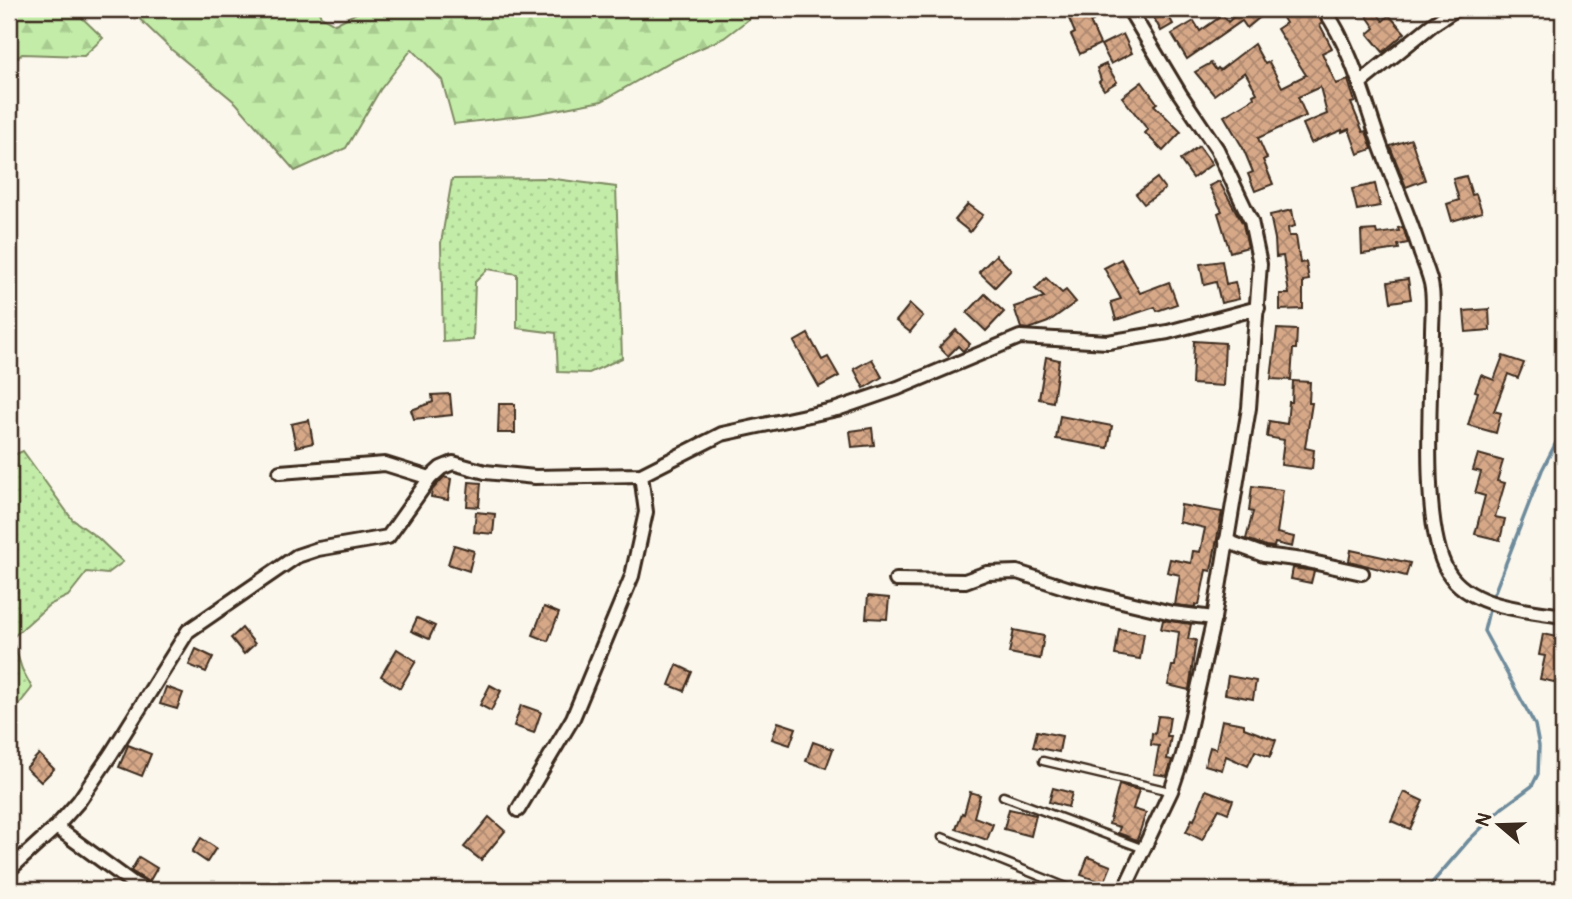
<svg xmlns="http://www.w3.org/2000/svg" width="1572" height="899" viewBox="0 0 1572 899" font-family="Pangolin,sans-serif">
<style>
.grass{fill:url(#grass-dots);stroke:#7f8b63;stroke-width:2}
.forest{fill:url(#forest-firs);stroke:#7f8b63;stroke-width:2}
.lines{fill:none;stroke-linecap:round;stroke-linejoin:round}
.stream{stroke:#6e8b9c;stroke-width:3.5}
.building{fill:url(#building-cross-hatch);stroke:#3b2a1e;stroke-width:2}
.lane-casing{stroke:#3b2a1e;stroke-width:11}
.street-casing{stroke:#3b2a1e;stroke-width:18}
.lane{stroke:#fbf7ec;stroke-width:6}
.street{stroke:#fbf7ec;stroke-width:12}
</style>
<defs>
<pattern id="grass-dots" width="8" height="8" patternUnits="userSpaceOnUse" patternTransform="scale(1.75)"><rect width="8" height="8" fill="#c3eca8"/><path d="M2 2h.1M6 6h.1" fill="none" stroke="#a8cb90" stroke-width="1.8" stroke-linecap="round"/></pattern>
<pattern id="forest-firs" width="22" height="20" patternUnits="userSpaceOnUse" patternTransform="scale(1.75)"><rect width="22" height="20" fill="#c3eca8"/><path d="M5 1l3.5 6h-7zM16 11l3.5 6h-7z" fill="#a8cb90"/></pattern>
<pattern id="building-cross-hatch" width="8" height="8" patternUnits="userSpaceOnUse" patternTransform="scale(1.75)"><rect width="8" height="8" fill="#d6a888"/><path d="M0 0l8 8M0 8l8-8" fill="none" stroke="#af896f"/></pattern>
</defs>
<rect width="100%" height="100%" fill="#fbf7ec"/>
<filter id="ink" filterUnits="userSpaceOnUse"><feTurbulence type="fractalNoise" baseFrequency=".0143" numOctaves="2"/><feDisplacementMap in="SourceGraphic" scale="14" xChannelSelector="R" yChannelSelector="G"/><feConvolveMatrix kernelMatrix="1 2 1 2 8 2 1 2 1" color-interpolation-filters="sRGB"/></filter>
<g filter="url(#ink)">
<g class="grass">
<polygon points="547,178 616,187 622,358 589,373 558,372 556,333 517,328 517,274 488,269 475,282 473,340 443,342 441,243 452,179"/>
<polygon points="23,451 72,519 98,538 123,562 107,574 87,572 68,596 49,605 12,638 22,669 32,688 9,717 9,457"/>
</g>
<g class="forest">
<polygon points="9,9 73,9 103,38 84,56 22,54 9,65"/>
<polygon points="129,9 317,9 321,16 335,24 364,9 762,9 724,38 670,62 602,101 529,115 454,124 442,80 412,49 380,90 346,148 295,171 236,103 172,50"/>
</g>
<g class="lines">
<g class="stream">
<polyline points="1492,599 1542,470 1563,429"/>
<polyline points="1426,890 1469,840 1502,808 1532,786 1538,774 1539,746 1535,725 1484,631 1490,606"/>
</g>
</g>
<g class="building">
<polygon points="1065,9 1088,9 1093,21 1090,22 1100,44 1080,54 1071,35 1075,33"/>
<polygon points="1149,9 1165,9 1173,24 1161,31"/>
<polygon points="1242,9 1252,9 1259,18 1247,28 1242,21 1187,59 1172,34 1194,21 1200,31 1223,15 1228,22"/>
<polygon points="1281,9 1315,9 1322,23 1320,25 1332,48 1322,53 1336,84 1348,80 1355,102 1351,103 1363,132 1366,131 1372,149 1358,154 1349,129 1342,132 1342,130 1311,143 1303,124 1327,114 1320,87 1298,97 1306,116 1258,138 1267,158 1263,160 1273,184 1255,191 1248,174 1253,172 1243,148 1224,116 1254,98 1253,95 1257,93 1245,72 1214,95 1195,72 1211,63 1216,70 1218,68 1220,70 1254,44 1265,64 1269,62 1282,87 1306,75 1277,29 1286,23 1283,18 1286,15"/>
<polygon points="1362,9 1374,9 1383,21 1389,15 1405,33 1383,52 1368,34 1375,28"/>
<polygon points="1123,34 1132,53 1111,64 1101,45"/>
<polygon points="1106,64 1117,82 1104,90 1099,82 1101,80 1097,68"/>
<polygon points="1142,82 1157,103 1154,105 1181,132 1163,151 1145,133 1148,130 1122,97"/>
<polygon points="1411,139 1425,180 1406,187 1390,146"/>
<polygon points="1199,146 1212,164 1193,178 1180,160"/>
<polygon points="1466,176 1472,195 1476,194 1482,212 1452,221 1447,204 1459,200 1453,179"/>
<polygon points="1157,178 1165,189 1144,204 1136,194"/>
<polygon points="1219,181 1243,224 1248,247 1230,252 1218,213 1222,211 1209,186"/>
<polygon points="1375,184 1380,206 1357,210 1352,189"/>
<polygon points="968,204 983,215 970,232 955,220"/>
<polygon points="1292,210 1295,226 1288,228 1289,236 1296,236 1300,263 1306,262 1309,280 1303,281 1303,309 1280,310 1280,294 1289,294 1283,256 1276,257 1275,239 1270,215"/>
<polygon points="1403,227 1408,243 1398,245 1399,249 1362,254 1361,231 1376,230 1377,234 1399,231 1398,228"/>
<polygon points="996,255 1011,270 995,287 979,272"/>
<polygon points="1121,259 1140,293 1169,282 1177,304 1157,311 1155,307 1116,320 1111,302 1121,299 1104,268"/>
<polygon points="1222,261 1226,284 1235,282 1239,299 1221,303 1216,282 1204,285 1200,264"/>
<polygon points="1046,278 1062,293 1066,290 1076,302 1048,322 1029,329 1021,328 1014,307 1044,297 1035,289"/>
<polygon points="1408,279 1411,299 1391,302 1388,282"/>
<polygon points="985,294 1004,312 986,331 967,313"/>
<polygon points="910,304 923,316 910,332 896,321"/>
<polygon points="1489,309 1490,330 1466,332 1464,311"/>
<polygon points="1277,329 1297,330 1296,349 1293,349 1291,380 1271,379"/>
<polygon points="956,330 970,344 963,351 958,346 948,356 939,347"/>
<polygon points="808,334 822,360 828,357 839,376 819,387 794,342"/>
<polygon points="1194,341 1225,343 1223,386 1192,384"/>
<polygon points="1503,356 1524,363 1518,378 1508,374 1494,411 1501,413 1496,433 1468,425 1478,392 1475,391 1481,375 1494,380"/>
<polygon points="1046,357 1059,360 1053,402 1039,399"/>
<polygon points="872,359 882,377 864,388 854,369"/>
<polygon points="1293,381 1310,382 1309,403 1312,403 1305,448 1314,450 1312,469 1281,465 1284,440 1267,437 1269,421 1287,424 1289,402 1292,402"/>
<polygon points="450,394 452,415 414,419 411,410 433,402 432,395"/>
<polygon points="499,404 515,404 515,433 498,433"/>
<polygon points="1060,416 1112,426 1108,448 1056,439"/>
<polygon points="309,420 313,443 296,447 291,424"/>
<polygon points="872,428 874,445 852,447 850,431"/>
<polygon points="1478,454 1503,461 1497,481 1505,483 1495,517 1505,519 1500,540 1475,534 1485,496 1475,493 1481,472 1473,470"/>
<polygon points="444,477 451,479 448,500 431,497 432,490"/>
<polygon points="469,482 481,483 479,507 467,506"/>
<polygon points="1252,486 1283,490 1277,533 1294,537 1292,547 1275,543 1274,547 1266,546 1246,539 1253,512 1249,511"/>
<polygon points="1181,505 1222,512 1211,571 1206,570 1199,605 1195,604 1195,607 1175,605 1180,575 1167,572 1170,559 1191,563 1193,551 1200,552 1205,528 1179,522"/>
<polygon points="476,512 495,514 493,534 474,532"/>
<polygon points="454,545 474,551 469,571 448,564"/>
<polygon points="1351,550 1410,563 1406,576 1349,561"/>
<polygon points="1293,568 1314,571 1311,583 1291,579"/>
<polygon points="868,596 889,598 887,619 866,618"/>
<polygon points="544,607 559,613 548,641 533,635"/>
<polygon points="417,618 435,626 429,639 411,631"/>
<polygon points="1163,620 1191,624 1188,639 1196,640 1189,690 1168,685 1172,666 1175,666 1179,632 1161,629"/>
<polygon points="242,628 255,644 244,654 231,638"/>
<polygon points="1119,629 1144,633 1140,659 1115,655"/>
<polygon points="1014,630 1044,636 1040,659 1009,653"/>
<polygon points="1543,634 1563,638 1559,662 1563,663 1559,683 1540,679 1545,656 1539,655"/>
<polygon points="196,649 213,657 206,672 189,665"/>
<polygon points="397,649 416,661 400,688 381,676"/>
<polygon points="677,665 692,672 684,691 669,685"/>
<polygon points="1228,676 1256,681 1253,699 1225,694"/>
<polygon points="490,685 501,691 491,711 480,705"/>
<polygon points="166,687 183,693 177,709 160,704"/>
<polygon points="521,705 541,712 534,733 514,726"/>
<polygon points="1158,716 1170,717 1167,736 1171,736 1167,759 1172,760 1167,776 1154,774 1159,746 1151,745 1152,733 1155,734"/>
<polygon points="1222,720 1244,724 1244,728 1276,740 1270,757 1255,751 1248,766 1226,756 1222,770 1205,765 1210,747 1216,749"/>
<polygon points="778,722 796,728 790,745 772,739"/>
<polygon points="1037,731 1062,736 1059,752 1033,747"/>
<polygon points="813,742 833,749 826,768 806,761"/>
<polygon points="128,745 151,754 142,776 119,767"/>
<polygon points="39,754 54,769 41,782 26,768"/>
<polygon points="1119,785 1139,790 1133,809 1146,813 1137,840 1118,833 1120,827 1109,824"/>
<polygon points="1053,788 1072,793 1068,807 1049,802"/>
<polygon points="1206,790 1233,800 1228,813 1219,809 1202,840 1186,832 1192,819 1194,820"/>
<polygon points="970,792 980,795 974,817 993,824 987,840 956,829 962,813 964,814"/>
<polygon points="1404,792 1423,801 1410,829 1391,821"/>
<polygon points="1009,809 1036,815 1031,836 1004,829"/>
<polygon points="489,817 505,831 481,860 464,847"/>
<polygon points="201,838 216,848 207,862 192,852"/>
<polygon points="139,857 157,868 149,882 131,871"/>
<polygon points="1088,857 1111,866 1104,883 1081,875"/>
</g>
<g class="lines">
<g class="lane-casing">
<g id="lane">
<polyline points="1043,761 1170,791"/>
<polyline points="1003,796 1144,849"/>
<polyline points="942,837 1074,890"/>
</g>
</g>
<g class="street-casing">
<g id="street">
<path d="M1324,9C1354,53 1364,101 1382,150C1395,185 1410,218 1421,254C1425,265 1431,278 1432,289C1434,303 1432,318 1432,332C1431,389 1420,527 1448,572C1470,608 1526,610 1563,616"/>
<polyline points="1361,82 1433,24 1456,9"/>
<polyline points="280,472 385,464 430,478"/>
<polyline points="1226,541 1264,555 1303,560 1362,573"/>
<polyline points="896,580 965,581 987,573 1017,572 1067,588 1172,613 1214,618"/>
<polyline points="518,810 573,718 632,576 646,512 641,475"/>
<polyline points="56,827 134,884 146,890"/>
<polyline points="9,870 56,827 79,801 111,754 188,631 297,556 318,549 388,537 430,478 441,468 453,463 485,472 535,477 641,475 722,434 837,409 898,388 1020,337 1108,342 1168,332 1258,308"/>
<polyline points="1124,890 1171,791 1183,755 1214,618 1249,408 1260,264 1251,221 1217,149 1180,94 1129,9"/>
</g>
</g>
<use href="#lane" class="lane"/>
<use href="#street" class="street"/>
</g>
</g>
<rect width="1572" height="899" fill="none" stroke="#fbf7ec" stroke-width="35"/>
<rect x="18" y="18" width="1537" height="864" fill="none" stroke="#3b2a1e" stroke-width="2.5" filter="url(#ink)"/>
<g transform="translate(1499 825) rotate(289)" stroke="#fbf7ec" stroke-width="5" paint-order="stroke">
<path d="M0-5L12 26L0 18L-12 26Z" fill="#3b2a1e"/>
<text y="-10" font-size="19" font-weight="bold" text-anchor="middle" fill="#3b2a1e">N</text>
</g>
</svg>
